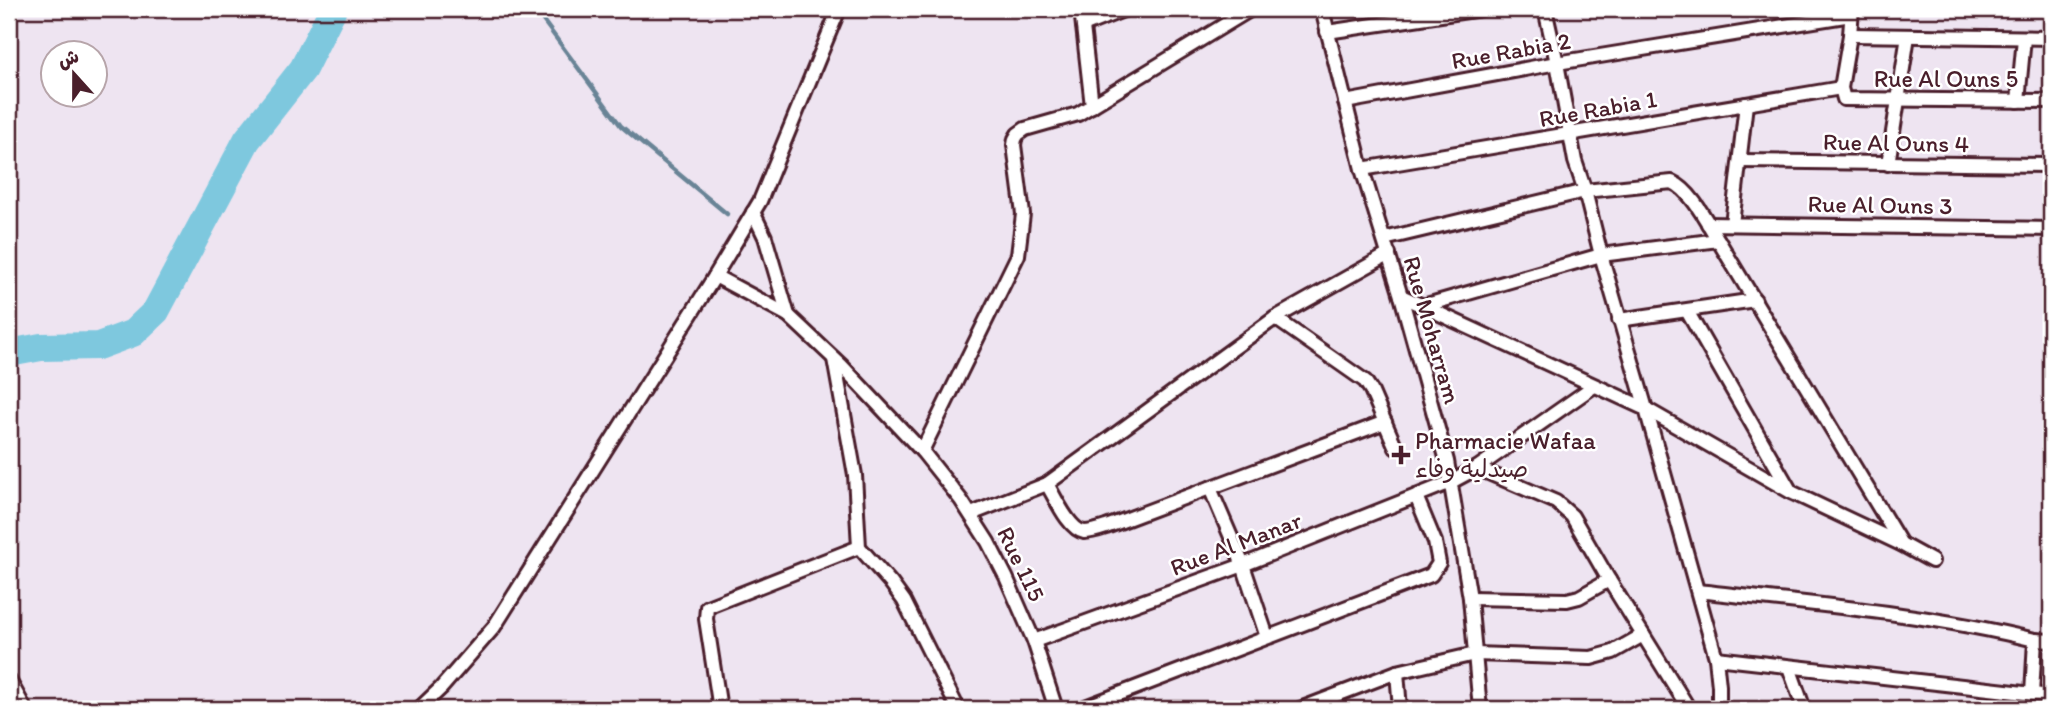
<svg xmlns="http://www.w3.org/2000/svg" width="2060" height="718" viewBox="0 0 2060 718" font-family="Itim,'Playpen Sans Arabic',sans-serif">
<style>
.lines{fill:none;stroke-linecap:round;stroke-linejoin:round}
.stream{stroke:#698496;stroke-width:4.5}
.river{stroke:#7ec8de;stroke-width:28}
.minor-casing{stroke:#4a1f2b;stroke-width:18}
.minor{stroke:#fff;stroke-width:12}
.poi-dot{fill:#4a1f2b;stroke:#fff;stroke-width:2.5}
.labels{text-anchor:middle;stroke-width:5;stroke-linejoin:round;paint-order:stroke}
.street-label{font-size:24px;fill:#4a1f2b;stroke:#fff}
.poi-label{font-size:24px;fill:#4a1f2b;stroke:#fff;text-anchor:start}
</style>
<rect width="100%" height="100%" fill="#eee4f1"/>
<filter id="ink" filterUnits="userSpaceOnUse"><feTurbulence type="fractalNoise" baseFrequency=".0143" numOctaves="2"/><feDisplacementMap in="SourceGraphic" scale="14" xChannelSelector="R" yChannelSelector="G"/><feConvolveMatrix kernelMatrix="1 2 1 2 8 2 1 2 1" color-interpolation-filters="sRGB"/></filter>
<g filter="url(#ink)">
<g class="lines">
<polyline class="stream" points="538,9 542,19 621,126 727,214"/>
<polyline class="river" points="9,353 41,347 98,346 133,333 156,311 247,140 303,69 333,9"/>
<g class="minor-casing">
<g id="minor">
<polyline points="1081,9 1092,106"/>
<polyline points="1322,9 1362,169 1401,296 1447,461 1470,598 1480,709"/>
<polyline points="1545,9 1557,63 1575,161 1585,191 1601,255 1646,409 1716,658 1719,686 1719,709"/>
<polyline points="1852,9 1850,35 1841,88 1844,99 2051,101"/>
<polyline points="1083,26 1126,9"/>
<polyline points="1327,32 1481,9"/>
<polyline points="1850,35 2051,38"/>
<polyline points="2018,101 2024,38"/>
<polyline points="1345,102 1557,63 1851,15"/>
<polyline points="1740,161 2051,165"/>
<polyline points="1888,164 1908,36"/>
<polyline points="1362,169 1841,88"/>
<polyline points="753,212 765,237 788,315"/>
<polyline points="1708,224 2051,229"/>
<polyline points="1732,224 1746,104"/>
<path d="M1384,239L1585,191L1672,182C1691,190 1707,222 1718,240L1901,544"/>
<polyline points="715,276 788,315 841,365 922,451 961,500 988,542 1006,577 1034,641 1056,709"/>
<polyline points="1401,296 1646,409 1791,492 1901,544 1932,561"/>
<polyline points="1423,306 1601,255 1718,240"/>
<polyline points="1687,311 1791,492"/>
<polyline points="1275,318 1365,381 1371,390 1396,448"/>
<polyline points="1619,320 1755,300"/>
<polyline points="834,359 855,475 859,547 891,583 904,601 958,709"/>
<polyline points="922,451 1018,255 1023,214 1014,145 1015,139 1018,134 1025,129 1078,114 1251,9"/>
<polyline points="1477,468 1556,502 1572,516 1609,580 1689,709"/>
<path d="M1047,484C1055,497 1069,530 1084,532C1091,532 1100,529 1106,527L1385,422"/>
<polyline points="1210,488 1243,565 1267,637"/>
<polyline points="971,514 1047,484 1275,318 1389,254"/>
<path d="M1698,591C1810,604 1925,613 2035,640L2032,694"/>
<polyline points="1470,598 1567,600 1579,597 1609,580"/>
<polyline points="2035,640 2051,641"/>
<polyline points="1034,641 1243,565 1451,482 1477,468 1594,386"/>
<polyline points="1716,658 2051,696"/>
<polyline points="1789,667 1804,709"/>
<polyline points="1397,672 1400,709"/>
<polyline points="9,680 25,709"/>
<polyline points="419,709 441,688 494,627 715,276 760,201 839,9"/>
<polyline points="720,709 706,619 707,607 859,547"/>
<polyline points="1080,709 1431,575 1439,563 1435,542 1416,496"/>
<polyline points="1300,709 1397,672 1475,654 1591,658 1613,652 1643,635"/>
</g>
</g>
<use href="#minor" class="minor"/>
</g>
</g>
<path class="poi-dot" d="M1397.5 444.5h7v7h7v7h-7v7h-7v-7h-7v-7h7z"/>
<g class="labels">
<g class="street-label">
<text transform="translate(1511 51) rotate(-10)" y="8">Rue Rabia 2</text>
<text x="1946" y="87">Rue Al Ouns 5</text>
<text transform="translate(1598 109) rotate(-10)" y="8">Rue Rabia 1</text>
<text transform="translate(1896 143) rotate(1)" y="8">Rue Al Ouns 4</text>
<text transform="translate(1880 205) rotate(1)" y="8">Rue Al Ouns 3</text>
<text transform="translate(1432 330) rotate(74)" y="8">Rue Moharram</text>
<text transform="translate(1236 544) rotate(-21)" y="8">Rue Al Manar</text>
<text transform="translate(1021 564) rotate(64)" y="8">Rue 115</text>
</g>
<g class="poi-label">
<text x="1415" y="449">Pharmacie Wafaa<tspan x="1415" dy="28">صيدلية وفاء</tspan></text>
</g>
</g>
<rect width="2060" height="718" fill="none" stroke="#fff" stroke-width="35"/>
<rect x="18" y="18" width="2025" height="683" fill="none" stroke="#4a1f2b" stroke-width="2.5" filter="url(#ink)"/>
<g transform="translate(74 74) rotate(339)"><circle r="33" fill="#ffffff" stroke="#b7a5aa" stroke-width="2"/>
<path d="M0-5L12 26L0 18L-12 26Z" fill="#4a1f2b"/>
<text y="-10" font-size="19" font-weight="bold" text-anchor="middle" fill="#4a1f2b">ش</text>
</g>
</svg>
